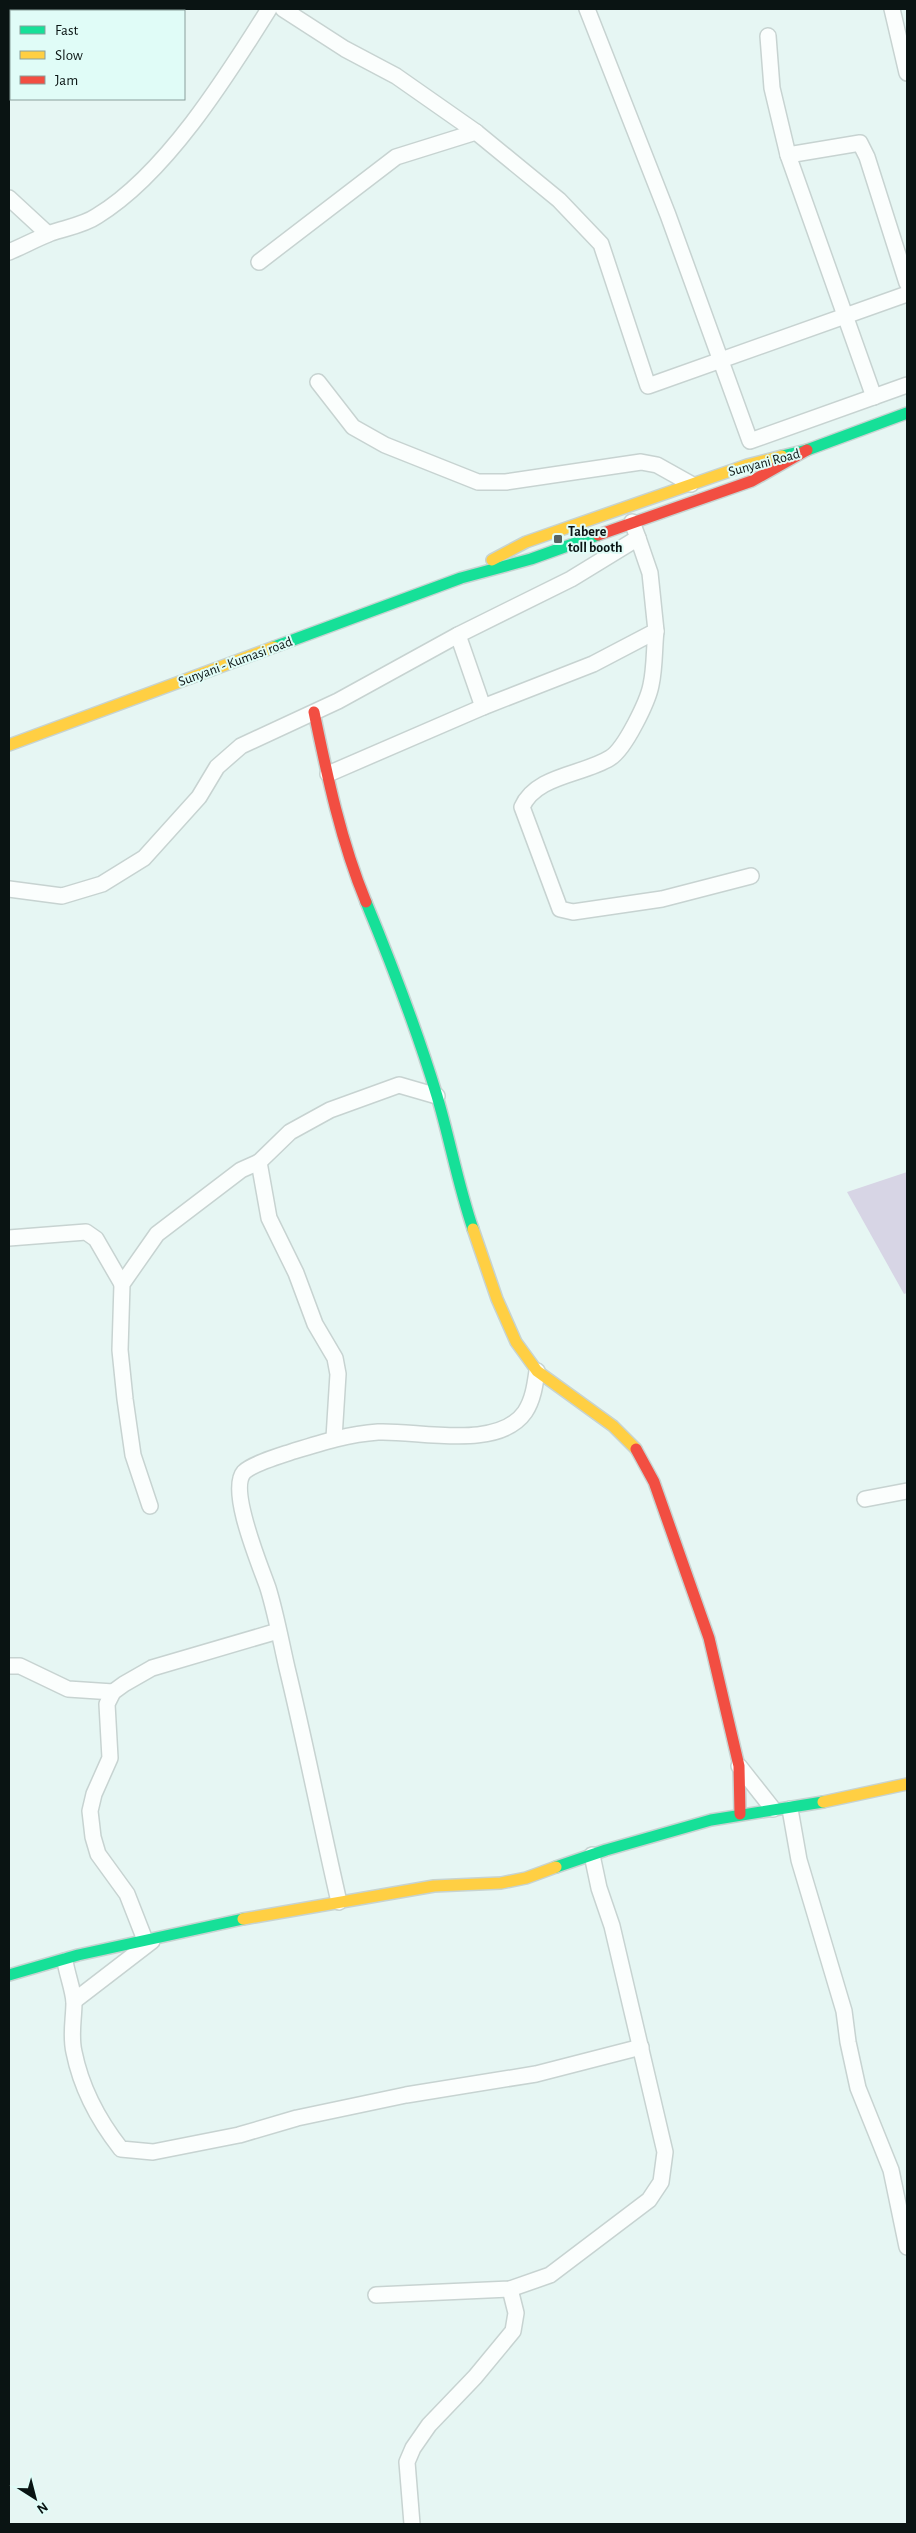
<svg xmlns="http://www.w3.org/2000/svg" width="916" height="2533" viewBox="0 0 916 2533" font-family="'Alegreya Sans',sans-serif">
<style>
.green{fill:#d7d5e5}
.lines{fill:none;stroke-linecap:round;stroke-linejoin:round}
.street-casing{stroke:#c7d3d1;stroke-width:18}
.fast-casing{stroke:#c7d3d1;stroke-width:14}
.slow-casing{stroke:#c7d3d1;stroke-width:14}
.jam-casing{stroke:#c7d3d1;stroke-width:14}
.street{stroke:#fbfefd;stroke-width:15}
.fast{stroke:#16e098;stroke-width:11}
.slow{stroke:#ffcf43;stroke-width:11}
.jam{stroke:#f24e42;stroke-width:11}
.poi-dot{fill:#576361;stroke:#e0fcf7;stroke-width:2}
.labels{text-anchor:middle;stroke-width:4;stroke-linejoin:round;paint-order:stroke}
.street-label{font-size:14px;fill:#0a1413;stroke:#e0fcf7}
.poi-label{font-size:14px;font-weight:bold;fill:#0a1413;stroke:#e0fcf7;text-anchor:start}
</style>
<rect width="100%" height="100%" fill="#e6f6f3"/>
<polygon class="green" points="907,1172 907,1293 904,1294 847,1192"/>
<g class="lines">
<g class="street-casing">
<g id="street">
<polyline points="283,9 345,49 396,76 476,132 559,200 601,244 648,386 907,294"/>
<polyline points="587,9 668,215 750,441 907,385"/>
<polyline points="892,9 907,73"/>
<polyline points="768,36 772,88 788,155 874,397"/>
<polyline points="788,155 860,143 867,157 907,283"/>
<polyline points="9,198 48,234"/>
<path d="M9,252C23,246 36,239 51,233C65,228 84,225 97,216C166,174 227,76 269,9"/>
<polyline points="259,262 396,157 476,132"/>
<polyline points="318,382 353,427 385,445 478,482 506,482 641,462 657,465 691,484"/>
<path d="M656,631C654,648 655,667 651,685C648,701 625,749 610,758C583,775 536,775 522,807L560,909L573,912L662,899L751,876"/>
<polyline points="458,635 483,707"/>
<polyline points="328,774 483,707 593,664 656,631 650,573 638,538"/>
<polyline points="9,889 62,896 102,884 144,858 199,797 217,767 241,746 338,701 458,635 571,579 638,538 632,522"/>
<polyline points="9,1238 86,1232 96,1239 122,1284"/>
<polyline points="334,1438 338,1374 335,1358 315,1324 296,1273 269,1218 259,1162 290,1132 330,1110 399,1085 437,1096"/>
<polyline points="865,1499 907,1491"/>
<polyline points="150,1506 133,1455 125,1399 120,1350 122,1284 157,1234 241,1170 259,1162"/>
<polyline points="9,1666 20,1666 68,1689 113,1692"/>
<polyline points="739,1766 773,1809"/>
<polyline points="790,1809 799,1860 844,2011 848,2042 858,2088 891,2170 907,2247"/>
<path d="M339,1902C321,1824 306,1746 287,1668C281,1642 276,1614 268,1588C260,1565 228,1490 244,1472C252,1464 279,1456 291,1452C320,1443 348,1434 378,1432C418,1430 498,1451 525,1412C533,1400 535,1385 537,1371"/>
<polyline points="145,1940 127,1894 98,1854 93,1837 90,1811 94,1794 110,1758 107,1704 113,1692 124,1684 152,1668 278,1631"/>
<path d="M65,1961C67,1974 73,1989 74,2002C74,2019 70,2035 74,2052C81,2087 99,2121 121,2149L153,2152L239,2135L297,2118L406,2095L536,2074L641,2047"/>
<polyline points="74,2001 152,1941"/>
<polyline points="376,2295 510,2289 550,2275 649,2200 661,2182 665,2152 612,1926 599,1888 592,1855"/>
<polyline points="412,2524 407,2462 413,2448 429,2425 475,2377 513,2331 516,2313 510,2289"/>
</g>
</g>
<g class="fast-casing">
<g id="fast">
<polyline points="782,456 807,450 907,413"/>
<polyline points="274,647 461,578 531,559 598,535"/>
<path d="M366,902C392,965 417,1030 437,1096C450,1140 458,1185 473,1229"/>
<polyline points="556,1867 606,1850 711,1820 823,1802"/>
<polyline points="9,1975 78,1955 243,1919"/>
</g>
</g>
<g class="slow-casing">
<g id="slow">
<polyline points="492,560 526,542 747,465 782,456"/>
<polyline points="9,745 274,647"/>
<polyline points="473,1229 497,1299 516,1342 537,1371 613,1426 636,1449"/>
<polyline points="823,1802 907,1784"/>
<polyline points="243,1919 434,1886 501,1883 526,1878 556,1867"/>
</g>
</g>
<g class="jam-casing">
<g id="jam">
<polyline points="598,535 752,481 807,450"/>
<path d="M314,712C327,775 341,842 366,902"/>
<polyline points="636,1449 654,1482 709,1638 739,1766 740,1814"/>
</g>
</g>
<use href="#street" class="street"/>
<use href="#fast" class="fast"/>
<use href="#slow" class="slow"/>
<use href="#jam" class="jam"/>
</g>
<rect class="poi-dot" x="553" y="534" width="10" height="10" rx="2.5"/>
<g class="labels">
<g class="street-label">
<text transform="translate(764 462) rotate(-15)" y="5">Sunyani Road</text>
<text transform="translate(235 661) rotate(-20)" y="5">Sunyani - Kumasi road</text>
</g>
<g class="poi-label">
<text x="568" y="536">Tabere<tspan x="568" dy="16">toll booth</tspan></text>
</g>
</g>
<rect width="916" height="2533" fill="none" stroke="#0a1413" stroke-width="20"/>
<rect x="10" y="10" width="175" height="90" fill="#e0fcf7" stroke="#8a9f9c"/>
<rect x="20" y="26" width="25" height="8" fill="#16e098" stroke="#8a9f9c"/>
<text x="55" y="35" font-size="15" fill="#0a1413">Fast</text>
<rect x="20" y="51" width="25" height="8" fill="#ffcf43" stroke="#8a9f9c"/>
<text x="55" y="60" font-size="15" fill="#0a1413">Slow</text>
<rect x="20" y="76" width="25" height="8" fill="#f24e42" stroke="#8a9f9c"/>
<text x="55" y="85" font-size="15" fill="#0a1413">Jam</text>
<g transform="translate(35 2498) rotate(144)" stroke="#e0fcf7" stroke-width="4" paint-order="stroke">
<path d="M0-4L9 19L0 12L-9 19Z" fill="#0a1413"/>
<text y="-8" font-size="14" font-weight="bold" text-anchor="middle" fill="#0a1413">N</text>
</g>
</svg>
